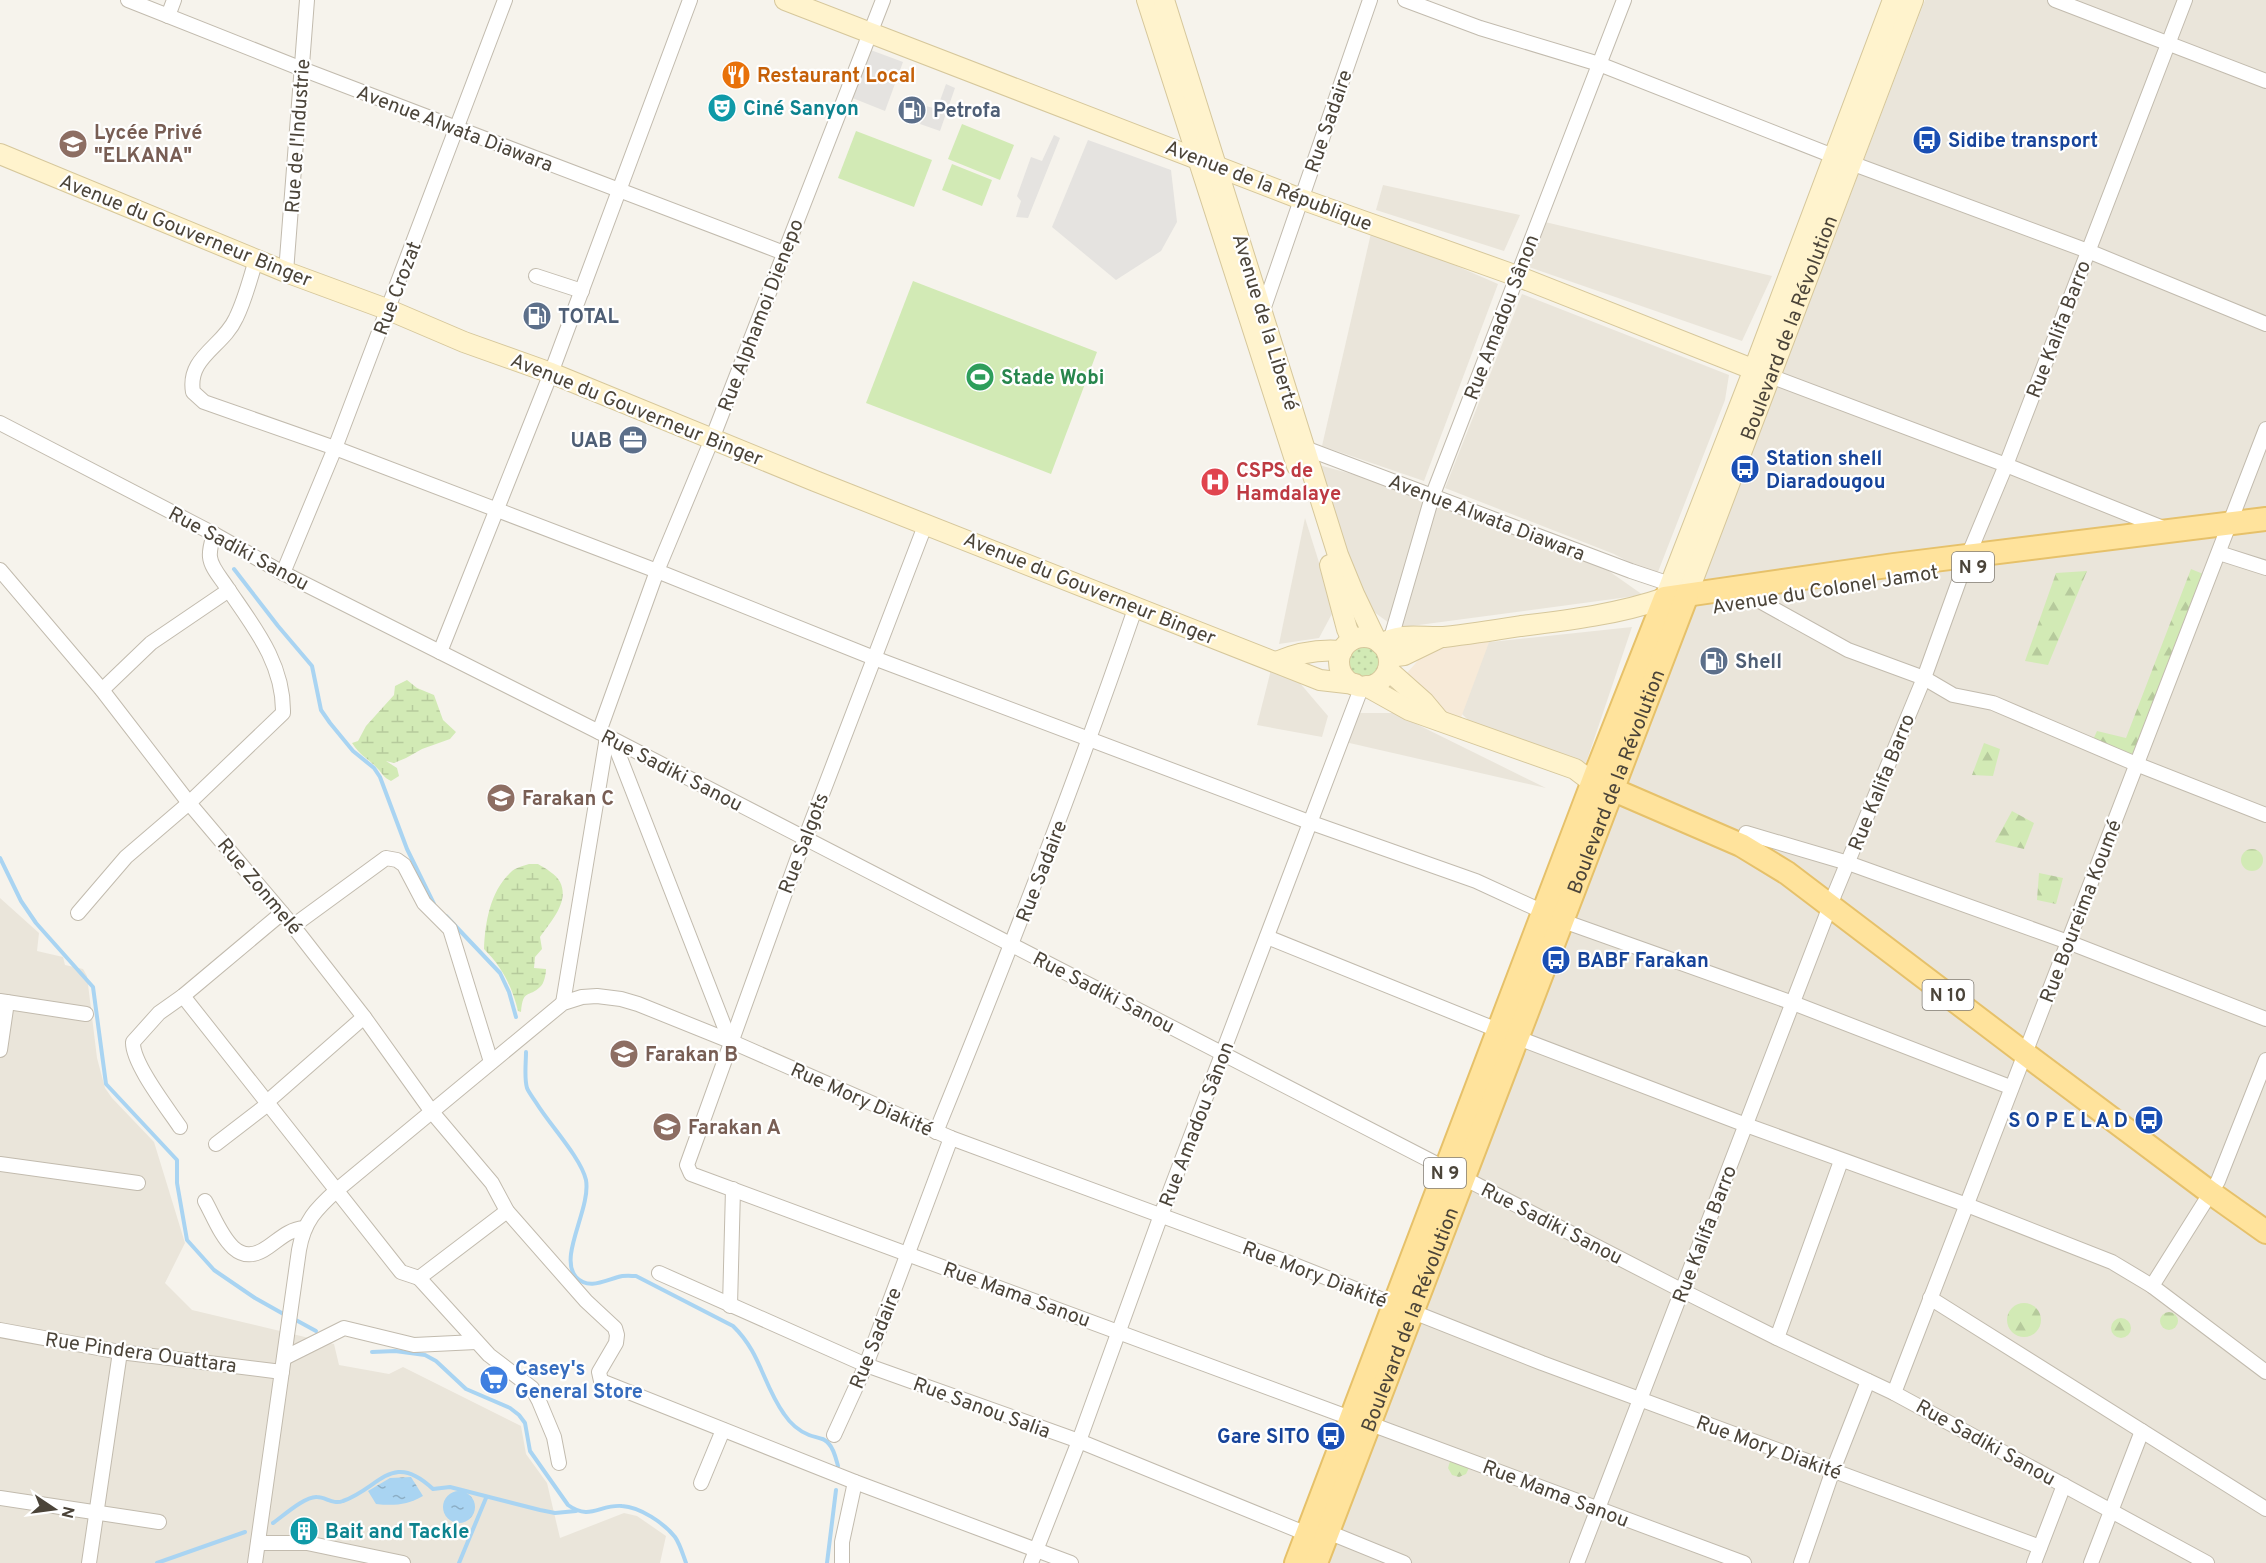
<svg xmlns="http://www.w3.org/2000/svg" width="2266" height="1563" viewBox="0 0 2266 1563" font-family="Overpass,sans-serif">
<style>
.residential{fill:#eae5da}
.commercial{fill:#f7ead8}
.grass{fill:url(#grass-dots)}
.forest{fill:url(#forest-firs)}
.wetland{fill:url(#wetland-marsh)}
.garden{fill:#d2eab5}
.parking{fill:#e5e3e0}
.water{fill:url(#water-ripples)}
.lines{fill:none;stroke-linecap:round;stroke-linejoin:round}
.stream{stroke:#a9d4f2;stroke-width:4}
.street-casing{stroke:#c2bbae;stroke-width:16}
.secondary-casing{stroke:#d6c79b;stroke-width:22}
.primary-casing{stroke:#e6c16a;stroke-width:26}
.street{stroke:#fff;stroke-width:14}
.secondary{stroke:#fff3cd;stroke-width:20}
.primary{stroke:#ffe39c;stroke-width:22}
.labels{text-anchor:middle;stroke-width:4.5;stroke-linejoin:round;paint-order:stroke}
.shield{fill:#fff;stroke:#817c74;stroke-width:1.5}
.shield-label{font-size:18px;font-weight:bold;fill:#4b4439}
.food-label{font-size:20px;font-weight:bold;fill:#c56008;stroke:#fff;text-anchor:start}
.culture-label{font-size:20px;font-weight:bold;fill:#0d838f;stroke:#fff;text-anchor:start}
.service-label{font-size:20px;font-weight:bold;fill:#4e5e75;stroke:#fff;text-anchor:start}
.street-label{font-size:20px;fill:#4b4439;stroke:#fff}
.education-label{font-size:20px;font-weight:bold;fill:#785e54;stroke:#fff;text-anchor:start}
.transit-label{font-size:20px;font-weight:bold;fill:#164399;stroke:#fff;text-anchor:start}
.leisure-label{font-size:20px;font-weight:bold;fill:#27864d;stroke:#fff;text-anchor:start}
.health-label{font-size:20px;font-weight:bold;fill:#be3a42;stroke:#fff;text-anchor:start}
.shop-label{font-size:20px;font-weight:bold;fill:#366cbe;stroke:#fff;text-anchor:start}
</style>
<defs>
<pattern id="grass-dots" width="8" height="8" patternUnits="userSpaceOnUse" patternTransform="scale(1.5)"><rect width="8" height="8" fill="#d2eab5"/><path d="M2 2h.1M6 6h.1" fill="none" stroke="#b6ca9c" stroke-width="1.8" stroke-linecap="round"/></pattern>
<pattern id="forest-firs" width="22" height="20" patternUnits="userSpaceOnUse" patternTransform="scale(1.5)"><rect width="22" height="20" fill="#d2eab5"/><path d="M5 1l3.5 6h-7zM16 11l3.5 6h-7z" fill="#b6ca9c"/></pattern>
<pattern id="wetland-marsh" width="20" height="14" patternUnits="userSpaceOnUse" patternTransform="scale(1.5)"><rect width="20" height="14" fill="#d2eab5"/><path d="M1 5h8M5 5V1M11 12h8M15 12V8" fill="none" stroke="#b6ca9c"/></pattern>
<pattern id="water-ripples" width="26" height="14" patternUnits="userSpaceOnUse" patternTransform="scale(1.5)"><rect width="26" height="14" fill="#a9d4f2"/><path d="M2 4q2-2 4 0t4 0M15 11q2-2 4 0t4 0" fill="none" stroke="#8caec5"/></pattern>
</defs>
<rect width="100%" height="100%" fill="#f6f3ec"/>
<g class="residential">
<polygon points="1925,0 2266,0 2266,1563 1327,1563"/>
<polygon points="1383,185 1520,215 1504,251 1376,210"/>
<polygon points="1545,222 1772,276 1742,341 1526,266"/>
<polygon points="1372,229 1498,284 1424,481 1322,446"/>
<polygon points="1522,294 1729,375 1725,400 1656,577 1614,554 1445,488"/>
<polygon points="1319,465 1432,496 1596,562 1643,595 1396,628 1363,604"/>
<polygon points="1305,518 1334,610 1319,638 1279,644"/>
<polygon points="1632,627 1586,763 1472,724 1441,693 1462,645"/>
<polygon points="1272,666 1293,675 1328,716 1322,737 1257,725"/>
<polygon points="1357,713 1394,713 1546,788 1345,742"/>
<polygon points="0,898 39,933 37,951 63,957 65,965 83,969 87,976 97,1058 105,1088 112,1098 154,1142 185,1243 165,1283 192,1310 334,1344 339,1365 389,1374 403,1367 521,1426 526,1454 547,1483 560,1538 624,1513 637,1516 666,1536 660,1563 0,1563"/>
</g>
<polygon class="commercial" points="1491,637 1459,723 1440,712 1406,674 1423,655 1444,646"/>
<circle class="grass" cx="1365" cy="660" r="19"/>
<g class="forest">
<polygon points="2191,569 2208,576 2134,761 2092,742 2097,731 2126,738"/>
<polygon points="2087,571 2048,665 2025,661 2056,573"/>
<polygon points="1984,743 2000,749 1993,776 1972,775"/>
<polygon points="2012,811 2034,823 2024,849 1995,842"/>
<circle cx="2252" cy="860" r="11"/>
<polygon points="2039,873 2063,878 2056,904 2037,900"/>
<circle cx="2024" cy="1320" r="17"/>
<circle cx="2169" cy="1321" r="9"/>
<circle cx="2121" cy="1328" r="10"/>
<polygon points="1451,1458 1469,1468 1466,1474 1459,1477 1452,1475 1448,1468"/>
</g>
<g class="wetland">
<path d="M407,680L417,688L434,695L443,720L456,732L450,739L422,749L406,758L394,763L386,761L397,768L399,776L391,781C383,777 383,774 377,768C368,758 361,757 352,743L358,741L366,726L394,695L395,686Z"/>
<path d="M529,864H538C545,868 557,875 560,882C570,902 550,922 540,937L542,949L535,957L534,968L546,969C546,974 544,984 540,987C529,998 523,988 521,1012L518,1011C512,986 502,967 484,949C485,923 490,891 511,872C515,868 523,866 529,864Z"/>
</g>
<g class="garden">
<polygon points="962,124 1014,145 1000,180 948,159"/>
<polygon points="856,131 932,160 914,207 838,178"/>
<polygon points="952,164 992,180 982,206 942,190"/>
<polygon points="913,281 1097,352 1051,474 866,403"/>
</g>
<g class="parking">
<polygon points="868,49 903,62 885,111 850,97"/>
<polygon points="946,84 955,88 940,131 920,124 926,106 937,109"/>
<polygon points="1054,135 1060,138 1028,218 1016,217 1021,201 1017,196 1031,157 1042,161"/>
<polygon points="1088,140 1171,170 1177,222 1161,251 1116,280 1052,227"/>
</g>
<g class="water">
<path d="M411,1477L423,1496C407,1505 394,1506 376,1504L368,1491L390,1478Z"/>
<circle cx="459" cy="1507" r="16"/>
</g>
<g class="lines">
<g class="stream">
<polyline points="234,569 278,626 312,666 321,710 330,723 353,751 374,768 380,777 407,849 434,904"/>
<polyline points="0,858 21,901 36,923 93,987 106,1084 177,1160 177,1183 187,1240 214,1270 255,1298 287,1316"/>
<polyline points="446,916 500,973 509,992 516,1017"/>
<path d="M526,1052C526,1063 524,1078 527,1088C529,1093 534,1099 537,1104C550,1125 581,1158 586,1180C591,1209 558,1257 576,1277C588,1290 604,1281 618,1277C624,1275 631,1276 636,1276L733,1326C761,1353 763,1385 784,1414C790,1423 799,1431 809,1435C816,1438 824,1437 829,1444C834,1449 836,1459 838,1466"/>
<polyline points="294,1319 316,1331"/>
<path d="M372,1352L395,1351L425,1355L436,1361L466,1389L510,1408L519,1415L525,1423L530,1451L568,1505C590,1521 600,1504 622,1506C640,1507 664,1523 675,1537C680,1544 683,1555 686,1563"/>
<path d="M273,1523C283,1516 305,1496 317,1497C326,1497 333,1505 343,1501C380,1488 392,1450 433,1489L450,1487L540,1510L555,1513L576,1511"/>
<polyline points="157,1563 245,1532"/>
<polyline points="459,1563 486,1498"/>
<polyline points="827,1563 836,1490"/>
</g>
<g class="street-casing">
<g id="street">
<polyline points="128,0 302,69 784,253"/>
<polyline points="1405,0 1480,28 1599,64 1851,163 2088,251 2266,324"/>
<polyline points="2055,0 2266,81"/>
<polyline points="168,16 174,0"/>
<path d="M256,260C250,279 245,300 236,318C223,347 187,357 193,392L204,402L335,448L657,571L874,658L1309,822L1476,881L1563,921L1793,1003L2010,1087"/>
<polyline points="286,272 307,0"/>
<polyline points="536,276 582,291"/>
<polyline points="1263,310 1370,0"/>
<polyline points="1770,376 2006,465 2163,528"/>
<polyline points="0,423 214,534 283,573 599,732 1683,1291 1777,1338 1894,1393 2207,1563"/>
<polyline points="1305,448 1631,571 1670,584"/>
<polyline points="926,523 798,857 687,1165 691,1174 1353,1419"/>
<polyline points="2219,553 2266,568"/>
<polyline points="0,570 102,690 189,803 293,926 364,1017 432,1112 492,1183 507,1211 586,1301 615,1328 617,1335 616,1343 599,1372 601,1381 855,1482 1071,1563"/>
<polyline points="283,573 335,448 505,0"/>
<polyline points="1748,586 1756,599 1848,650 1924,678 1953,695 1993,703 2136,764 2266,815"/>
<polyline points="1391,638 1432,497 1624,0"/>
<polyline points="440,652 551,373 690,0"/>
<polyline points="102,690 151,643 229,590"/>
<polyline points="599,732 657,571 712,439 883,0"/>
<polyline points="613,740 730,1041"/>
<polyline points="1746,833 1848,863 2068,942 2266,1019"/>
<path d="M78,913L126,857L189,803L283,713C284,664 254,627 228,589C222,579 211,568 210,557C209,550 212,541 214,534"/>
<polyline points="293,926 386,858 397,860 404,865 424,903 450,929 491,1062"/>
<polyline points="1267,937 1500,1031 1746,1125 1967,1205 2112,1262 2152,1286 2266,1372"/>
<polyline points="183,996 401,1272 419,1278 507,1211"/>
<polyline points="0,1001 86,1014"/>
<polyline points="563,1003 607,737"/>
<polyline points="0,1050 7,1002"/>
<polyline points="267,1102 364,1017"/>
<path d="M180,1127C168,1109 132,1063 133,1042L159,1013L183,996L282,913"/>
<path d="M936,1132C1007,958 1075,784 1136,606"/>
<polyline points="216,1144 268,1104"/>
<polyline points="0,1164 138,1183"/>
<path d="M205,1201C219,1226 233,1272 268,1247C281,1238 288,1230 304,1228"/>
<polyline points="659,1273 866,1365 1079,1441 1307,1534"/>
<polyline points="419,1278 489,1355 532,1388 539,1401 554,1437 559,1463"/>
<polyline points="2152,1286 2218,1181 2266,1060"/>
<polyline points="1930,1298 2266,1509"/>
<polyline points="730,1306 733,1189"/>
<polyline points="0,1330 120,1352 282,1372"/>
<polyline points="1777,1338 1841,1161"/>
<polyline points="284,1358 344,1328 414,1345 476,1342"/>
<path d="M1894,1393C2016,1071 2144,751 2266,429"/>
<polyline points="1368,1423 1744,1563"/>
<polyline points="834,1435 866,1365 951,1138"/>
<polyline points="701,1483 723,1430"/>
<polyline points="0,1498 159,1522"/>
<polyline points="1328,1532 1404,1563"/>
<polyline points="258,1543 307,1543 403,1563"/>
<polyline points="89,1563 120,1352"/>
<path d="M255,1563L299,1250C304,1221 316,1209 337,1190L563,1003L582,997L597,996L621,999L638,1004L730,1041L951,1138L1287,1262L1542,1363L2040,1547"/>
<polyline points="842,1563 842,1542 855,1482"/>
<polyline points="1031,1563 1079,1441 1161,1215 1362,686"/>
<polyline points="1577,1563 1835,893 1924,678 1968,556 2006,465 2185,0"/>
<polyline points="1801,1563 1833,1470 1868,1381"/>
<polyline points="2034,1563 2064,1485"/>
<polyline points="2091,1563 2142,1431"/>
</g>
</g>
<g class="secondary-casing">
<g id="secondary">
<polyline points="785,0 1301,199 1517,276 1770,376"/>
<polyline points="1147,0 1297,466"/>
<polyline points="1164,0 1338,555 1354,594 1376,640"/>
<polyline points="0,154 286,272 389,310 464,342 551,373 815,481 1320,680 1355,684"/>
<polyline points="1330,565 1347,629 1352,640"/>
<path id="s1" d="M1687,595L1913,0"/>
<circle cx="1364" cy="662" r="25"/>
<path d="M1381,644C1401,632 1422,638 1444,637C1470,634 1496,630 1521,626C1570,620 1619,614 1665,598L1754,369L1893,0"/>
<polyline points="1389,657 1404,655 1439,638"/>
<path d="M1276,662C1297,653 1319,649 1342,651"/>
<polyline points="1388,670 1424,702 1439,720"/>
<polyline points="1366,686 1409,710 1575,769 1592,782"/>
</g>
</g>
<g class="primary-casing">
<g id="primary">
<polyline points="1600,784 1741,845 1787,873 2024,1053 2211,1193 2266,1232"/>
<polyline points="1296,1563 1598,768 1665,598 1894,565 2266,519"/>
<path id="s2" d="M1316,1563L1687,595"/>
</g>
</g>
<use href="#street" class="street"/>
<use href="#secondary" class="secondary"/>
<use href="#primary" class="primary"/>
</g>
<defs>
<g id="restaurant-disc" transform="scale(1.5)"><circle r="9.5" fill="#e8710a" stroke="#fff"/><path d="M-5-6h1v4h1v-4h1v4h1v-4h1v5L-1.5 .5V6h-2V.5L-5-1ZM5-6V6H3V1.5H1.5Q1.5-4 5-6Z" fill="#fff"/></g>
<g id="theatre-disc" transform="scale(1.5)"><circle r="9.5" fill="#0f9aa8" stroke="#fff"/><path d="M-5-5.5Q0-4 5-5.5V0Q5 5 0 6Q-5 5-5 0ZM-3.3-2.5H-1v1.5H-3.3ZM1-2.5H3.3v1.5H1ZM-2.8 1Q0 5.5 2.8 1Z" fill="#fff"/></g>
<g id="fuel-disc" transform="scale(1.5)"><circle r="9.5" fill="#5c6f8a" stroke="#fff"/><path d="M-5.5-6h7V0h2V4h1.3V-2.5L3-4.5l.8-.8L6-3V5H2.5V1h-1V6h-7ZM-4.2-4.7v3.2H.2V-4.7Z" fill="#fff"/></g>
<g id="bus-disc" transform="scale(1.5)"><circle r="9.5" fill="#1a4fb4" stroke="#fff"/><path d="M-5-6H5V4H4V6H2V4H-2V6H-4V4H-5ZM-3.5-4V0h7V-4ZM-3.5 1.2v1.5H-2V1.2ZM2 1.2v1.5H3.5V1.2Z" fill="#fff"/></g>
<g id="university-disc" transform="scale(1.5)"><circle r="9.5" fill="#8d6e63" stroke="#fff"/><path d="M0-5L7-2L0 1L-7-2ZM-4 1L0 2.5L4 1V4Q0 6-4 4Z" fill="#fff"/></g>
<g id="stadium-disc" transform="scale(1.5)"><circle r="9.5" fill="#2e9e5b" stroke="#fff"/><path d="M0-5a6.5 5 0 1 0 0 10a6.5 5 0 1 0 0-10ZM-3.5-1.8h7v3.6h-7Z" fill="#fff"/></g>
<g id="office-disc" transform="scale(1.5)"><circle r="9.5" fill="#5c6f8a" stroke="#fff"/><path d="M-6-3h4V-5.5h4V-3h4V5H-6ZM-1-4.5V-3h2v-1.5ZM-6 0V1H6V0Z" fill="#fff"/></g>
<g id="hospital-disc" transform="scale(1.5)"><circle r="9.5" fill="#e0444e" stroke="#fff"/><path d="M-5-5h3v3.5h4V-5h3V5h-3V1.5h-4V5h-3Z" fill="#fff"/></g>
<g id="school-disc" transform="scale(1.5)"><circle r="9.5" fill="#8d6e63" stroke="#fff"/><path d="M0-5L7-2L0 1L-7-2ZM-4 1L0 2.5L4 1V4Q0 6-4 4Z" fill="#fff"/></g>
<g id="supermarket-disc" transform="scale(1.5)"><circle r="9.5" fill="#3f7fe0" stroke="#fff"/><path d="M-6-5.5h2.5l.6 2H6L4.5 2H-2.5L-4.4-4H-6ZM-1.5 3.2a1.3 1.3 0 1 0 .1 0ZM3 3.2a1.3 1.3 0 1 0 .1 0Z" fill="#fff"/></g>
<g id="building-disc" transform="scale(1.5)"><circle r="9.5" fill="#0f9aa8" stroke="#fff"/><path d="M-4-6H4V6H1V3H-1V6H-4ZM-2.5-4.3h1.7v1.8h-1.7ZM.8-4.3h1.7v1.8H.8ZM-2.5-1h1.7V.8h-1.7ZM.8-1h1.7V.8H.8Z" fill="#fff"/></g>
</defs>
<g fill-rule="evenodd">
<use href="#restaurant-disc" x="736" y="75"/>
<use href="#theatre-disc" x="722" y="108"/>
<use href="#fuel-disc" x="912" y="110"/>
<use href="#bus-disc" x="1927" y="140"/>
<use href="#university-disc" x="73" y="144"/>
<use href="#fuel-disc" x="537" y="316"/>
<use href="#stadium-disc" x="980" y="377"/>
<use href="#office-disc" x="633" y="440"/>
<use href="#bus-disc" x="1745" y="469"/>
<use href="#hospital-disc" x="1215" y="482"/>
<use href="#fuel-disc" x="1714" y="661"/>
<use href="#school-disc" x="501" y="798"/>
<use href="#bus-disc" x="1556" y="960"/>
<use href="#school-disc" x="624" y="1054"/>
<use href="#bus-disc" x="2149" y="1120"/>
<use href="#school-disc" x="667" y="1127"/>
<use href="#supermarket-disc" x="494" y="1380"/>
<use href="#bus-disc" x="1331" y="1436"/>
<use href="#building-disc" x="304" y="1531"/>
</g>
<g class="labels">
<g class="shield">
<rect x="1952" y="552" width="42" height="30" rx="4.5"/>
<rect x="1922.5" y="980" width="51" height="30" rx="4.5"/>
<rect x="1424" y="1158" width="42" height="30" rx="4.5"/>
</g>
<g class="shield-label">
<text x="1973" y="573">N 9</text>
<text x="1948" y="1001">N 10</text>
<text x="1445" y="1179">N 9</text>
</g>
<g class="food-label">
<text x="757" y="82">Restaurant Local</text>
</g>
<g class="culture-label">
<text x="743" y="115">Ciné Sanyon</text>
<text x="325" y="1538">Bait and Tackle</text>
</g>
<g class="service-label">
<text x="933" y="117">Petrofa</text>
<text x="558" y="323">TOTAL</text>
<text x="612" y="447" text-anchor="end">UAB</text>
<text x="1735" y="668">Shell</text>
</g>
<g class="street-label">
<text transform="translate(1328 121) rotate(-71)" y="7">Rue Sadaire</text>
<text transform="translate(455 128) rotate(21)" y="7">Avenue Alwata Diawara</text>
<text transform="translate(297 136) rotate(-86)" y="7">Rue de l'Industrie</text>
<text transform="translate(1269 185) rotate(21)" y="7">Avenue de la République</text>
<text transform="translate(186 230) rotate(22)" y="7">Avenue du Gouverneur Binger</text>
<text transform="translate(397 288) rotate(-69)" y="7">Rue Crozat</text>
<text transform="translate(760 315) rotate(-69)" y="7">Rue Alphamoi Dienepo</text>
<text transform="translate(1501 317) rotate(-69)" y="7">Rue Amadou Sânon</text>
<text transform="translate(1266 322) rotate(73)" y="7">Avenue de la Liberté</text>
<text dy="7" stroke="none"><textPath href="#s1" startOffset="286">Boulevard de la Révolution</textPath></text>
<text transform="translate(2058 329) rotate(-69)" y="7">Rue Kalifa Barro</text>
<text transform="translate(637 409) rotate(22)" y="7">Avenue du Gouverneur Binger</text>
<text transform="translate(1487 517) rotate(21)" y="7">Avenue Alwata Diawara</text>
<text transform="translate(239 548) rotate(28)" y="7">Rue Sadiki Sanou</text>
<text transform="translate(1090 588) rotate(22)" y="7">Avenue du Gouverneur Binger</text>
<text transform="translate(1825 589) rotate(-9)" y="7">Avenue du Colonel Jamot</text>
<text transform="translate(672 770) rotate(27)" y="7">Rue Sadiki Sanou</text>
<text dy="7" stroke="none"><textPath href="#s2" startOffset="837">Boulevard de la Révolution</textPath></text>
<text transform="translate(1881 782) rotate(-68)" y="7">Rue Kalifa Barro</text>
<text transform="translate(803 843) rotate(-69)" y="7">Rue Salgots</text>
<text transform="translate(1041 871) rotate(-69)" y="7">Rue Sadaire</text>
<text transform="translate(260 886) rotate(50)" y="7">Rue Zonmelé</text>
<text transform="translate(2080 911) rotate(-69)" y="7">Rue Boureima Koumé</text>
<text transform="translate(1104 992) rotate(27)" y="7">Rue Sadiki Sanou</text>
<text transform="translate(862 1099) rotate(24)" y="7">Rue Mory Diakité</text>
<text transform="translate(1196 1124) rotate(-69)" y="7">Rue Amadou Sânon</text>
<text transform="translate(1552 1223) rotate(27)" y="7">Rue Sadiki Sanou</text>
<text transform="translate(1704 1234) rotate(-69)" y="7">Rue Kalifa Barro</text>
<text transform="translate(1315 1274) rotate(21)" y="7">Rue Mory Diakité</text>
<text transform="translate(1017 1294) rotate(20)" y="7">Rue Mama Sanou</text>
<text dy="7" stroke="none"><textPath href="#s2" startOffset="261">Boulevard de la Révolution</textPath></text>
<text transform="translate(875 1338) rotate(-68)" y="7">Rue Sadaire</text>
<text transform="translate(141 1352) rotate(8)" y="7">Rue Pindera Ouattara</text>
<text transform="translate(982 1407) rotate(20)" y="7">Rue Sanou Salia</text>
<text transform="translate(1986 1442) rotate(29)" y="7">Rue Sadiki Sanou</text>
<text transform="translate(1769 1447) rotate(20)" y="7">Rue Mory Diakité</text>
<text transform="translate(1556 1493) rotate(21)" y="7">Rue Mama Sanou</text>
</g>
<g class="education-label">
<text x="94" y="139">Lycée Privé<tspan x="94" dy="23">"ELKANA"</tspan></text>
<text x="522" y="805">Farakan C</text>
<text x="645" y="1061">Farakan B</text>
<text x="688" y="1134">Farakan A</text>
</g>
<g class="transit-label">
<text x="1948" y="147">Sidibe transport</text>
<text x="1766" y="465">Station shell<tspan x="1766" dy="23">Diaradougou</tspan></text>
<text x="1577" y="967">BABF Farakan</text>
<text x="2128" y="1127" text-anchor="end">S O P E L A D</text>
<text x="1310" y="1443" text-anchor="end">Gare SITO</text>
</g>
<g class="leisure-label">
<text x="1001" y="384">Stade Wobi</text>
</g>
<g class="health-label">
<text x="1236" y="477">CSPS de<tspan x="1236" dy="23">Hamdalaye</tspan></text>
</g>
<g class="shop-label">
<text x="515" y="1375">Casey's<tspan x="515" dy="23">General Store</tspan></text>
</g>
</g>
<g transform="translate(54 1509) rotate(103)" stroke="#ffffff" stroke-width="4.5" paint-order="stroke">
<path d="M0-4.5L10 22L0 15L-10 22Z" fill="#4b4439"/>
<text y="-9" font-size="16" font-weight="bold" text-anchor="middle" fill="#4b4439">N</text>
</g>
</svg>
